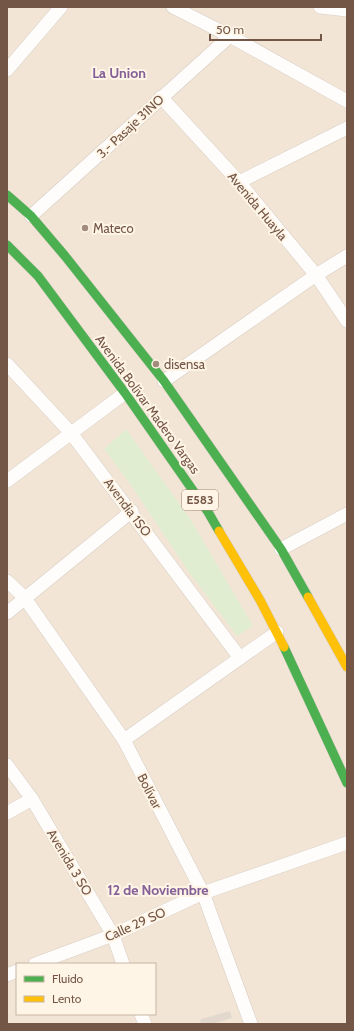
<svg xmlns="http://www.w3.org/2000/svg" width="354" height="1031" viewBox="0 0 354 1031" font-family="Cabin,sans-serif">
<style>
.residential{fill:#f2e5d5;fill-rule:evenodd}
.green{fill:#e1edd0}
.building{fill:#e2d8ce}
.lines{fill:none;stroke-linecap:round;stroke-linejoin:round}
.street-casing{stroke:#d7cdc4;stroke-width:14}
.fast-casing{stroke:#d5cbc3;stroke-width:10}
.slow-casing{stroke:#d5cbc3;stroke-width:10}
.street{stroke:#fefdfb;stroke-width:13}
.fast{stroke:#4caf50;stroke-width:9}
.slow{stroke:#ffc107;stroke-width:9}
.poi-dot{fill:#a28c7e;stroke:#fff5e6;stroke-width:1.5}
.labels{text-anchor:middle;stroke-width:4;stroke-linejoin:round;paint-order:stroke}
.shield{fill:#fff5e6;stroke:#9e8676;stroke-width:1}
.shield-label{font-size:12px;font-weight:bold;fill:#745646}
.street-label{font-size:13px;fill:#745646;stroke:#fff5e6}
.poi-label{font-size:13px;fill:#745646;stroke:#fff5e6;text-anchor:start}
.neighbourhood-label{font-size:14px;font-weight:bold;fill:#856197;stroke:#fff5e6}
</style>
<rect width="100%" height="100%" fill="#f6f0e6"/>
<path class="residential" d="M7,7H347V1024H7ZM17,964H155V1014H17Z"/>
<polygon class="green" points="126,429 191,520 253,626 237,636 188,571 131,485 104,449"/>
<polygon class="building" points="230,1011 232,1018 212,1024 200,1024 201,1019"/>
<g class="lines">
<g class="street-casing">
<g id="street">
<polyline points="173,7 230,36 347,101"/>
<polyline points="320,7 347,10"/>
<polyline points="7,70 61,7"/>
<polyline points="161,97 239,182 316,275 347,321"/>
<polyline points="239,182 347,128"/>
<polyline points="31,216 230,36"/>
<polyline points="7,364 71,433 240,658"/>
<polyline points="164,381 316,275 347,256"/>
<polyline points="7,481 125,393"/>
<polyline points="281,549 347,514"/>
<polyline points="7,581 24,597 124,740 203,893 251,1024"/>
<polyline points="7,613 132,511"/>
<polyline points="124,740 277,632"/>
<polyline points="7,765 32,799 113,935 123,964"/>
<polyline points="7,813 32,799"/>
<polyline points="35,964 113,935 203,893 347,843"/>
<polyline points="7,975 17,971"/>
<polyline points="141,1014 145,1024"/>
</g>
</g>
<g class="fast-casing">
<g id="fast">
<polyline points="7,195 31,216 65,256 164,381 281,549 308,597"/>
<polyline points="7,245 38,276 125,393 208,512 219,531"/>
<polyline points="284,647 347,783"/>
</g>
</g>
<g class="slow-casing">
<g id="slow">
<polyline points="219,531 260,600 284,647"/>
<polyline points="308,597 347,667"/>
</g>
</g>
<use href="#street" class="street"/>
<use href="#fast" class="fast"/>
<use href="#slow" class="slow"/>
</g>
<g class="poi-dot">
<circle cx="85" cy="228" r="4"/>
<circle cx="156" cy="364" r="4"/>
</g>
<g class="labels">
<rect class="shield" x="182" y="490" width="36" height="20" rx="3"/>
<g class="shield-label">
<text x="200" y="504">E583</text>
</g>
<g class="street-label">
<text transform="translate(130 126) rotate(-43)" y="5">3.- Pasaje 31NO</text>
<text transform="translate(258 206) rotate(50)" y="5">Avenida Huayla</text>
<text transform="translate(148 404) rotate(54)" y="5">Avenida Bolívar Madero Vargas</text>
<text transform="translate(128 507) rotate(53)" y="5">Avendia 1SO</text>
<text transform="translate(150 791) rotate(63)" y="5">Bolívar</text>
<text transform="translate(70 862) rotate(59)" y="5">Avenida 3 SO</text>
<text transform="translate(135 924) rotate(-24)" y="5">Calle 29 SO</text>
</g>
<g class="poi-label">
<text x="93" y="233">Mateco</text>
<text x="164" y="369">disensa</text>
</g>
<g class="neighbourhood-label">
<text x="119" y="78">La Union</text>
<text x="158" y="895">12 de Noviembre</text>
</g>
</g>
<rect width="354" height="1031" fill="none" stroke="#745646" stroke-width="16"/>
<rect x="16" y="963" width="140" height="52" fill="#fff5e6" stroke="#c7b5a6"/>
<rect x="24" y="976" width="20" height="6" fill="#4caf50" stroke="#c7b5a6"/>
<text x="52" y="983" font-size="12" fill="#745646">Fluido</text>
<rect x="24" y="996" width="20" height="6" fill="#ffc107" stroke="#c7b5a6"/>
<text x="52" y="1003" font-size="12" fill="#745646">Lento</text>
<path d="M210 34v6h111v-6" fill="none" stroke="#745646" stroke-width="2"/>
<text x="216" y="34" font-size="12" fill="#745646" stroke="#fff5e6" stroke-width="3" paint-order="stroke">50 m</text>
</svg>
